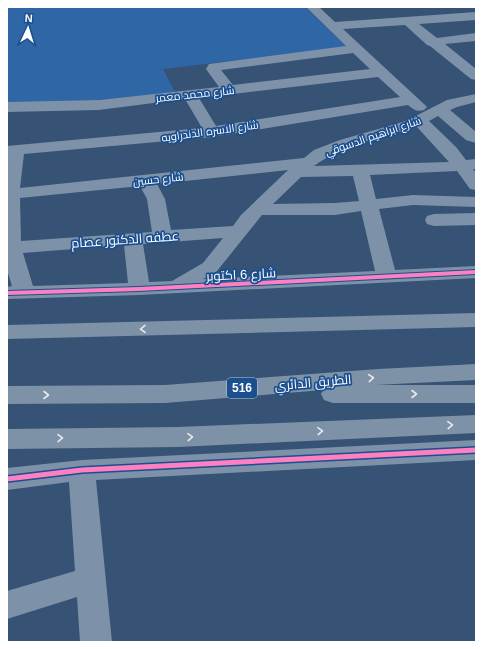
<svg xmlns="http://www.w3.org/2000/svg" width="483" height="649" viewBox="0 0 483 649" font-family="Helvetica,Cairo,sans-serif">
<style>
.green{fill:#2f66a5}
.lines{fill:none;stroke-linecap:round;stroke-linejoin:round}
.minor{fill:#7d92a8;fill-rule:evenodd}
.highway{fill:#7e92a7;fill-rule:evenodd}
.cycleway-far1-casing{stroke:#1b4f8f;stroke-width:6}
.cycleway-casing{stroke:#1b4f8f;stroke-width:8}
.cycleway-far1{stroke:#ff80c0;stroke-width:4}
.cycleway{stroke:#ff80c0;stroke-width:5}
.oneway{stroke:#e5e9ed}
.labels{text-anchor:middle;stroke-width:3.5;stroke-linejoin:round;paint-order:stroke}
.far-street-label{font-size:11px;fill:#fff;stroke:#1b4f8f}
.shield{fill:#1b4f8f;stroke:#bbcadd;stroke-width:1}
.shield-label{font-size:12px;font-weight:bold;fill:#fff}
.street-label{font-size:13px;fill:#fff;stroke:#1b4f8f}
</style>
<rect width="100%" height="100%" fill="#365274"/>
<polygon class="green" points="7,7 305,7 347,47 163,69 175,92 96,100 7,103"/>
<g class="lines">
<g class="minor">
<path d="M306,7H319L335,22L476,12V20L419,24L437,38L476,33V41L445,44L476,69V80L471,79L430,46L427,45L405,25L343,29L424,104L427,107L424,110C417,112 414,110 408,105L212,137L24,154L20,188L304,158L314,150L340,140L406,121L447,100L476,94V102L457,107L450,110L476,132V143L466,140L438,116L429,121L456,147L466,160L476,159V169H473L476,173V190L470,189L457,171L370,175L376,199L413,195L476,197V207L413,205L379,209L395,270L476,266V278L139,295L7,299V287L12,286L7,270V146L202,128L185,99L99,110L7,112V102L99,100L219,87L206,69L209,64L346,46ZM353,53L370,69L233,85L221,70ZM378,77L400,97L216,126L199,98ZM417,127L449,162L314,166C344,144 383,137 417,127ZM288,170L241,215L233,226L171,230L165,199L157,184ZM353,176L359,201L335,203L273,204L301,177ZM140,186L147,199L152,232L21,241L20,198ZM361,211L375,271L203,279L217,271L262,215H335ZM223,238L203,263L172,281L149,282L143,244ZM124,245L128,283L33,286L23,253Z"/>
<polygon points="476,213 476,225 434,226 427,224 425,220 427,216 434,214"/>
<polygon points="476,440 476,460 96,480 112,642 80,642 77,597 7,619 7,591 75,571 69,482 7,490 7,468 82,460"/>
</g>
<g class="highway">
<polygon points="476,313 476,327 7,339 7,325"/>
<polygon points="476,364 476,380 375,385 476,385 476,403 333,403 324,400 321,394 323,390 165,403 7,404 7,386 165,385 378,369"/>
<polygon points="476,415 476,433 178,447 7,449 7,429 178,427"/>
</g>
<g class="cycleway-far1-casing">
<polyline id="cycleway-far1" points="7,293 139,289 476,272"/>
</g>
<g class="cycleway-casing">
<polyline id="cycleway" points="7,479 82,470 476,450"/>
</g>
<use href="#cycleway-far1" class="cycleway-far1"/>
<use href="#cycleway" class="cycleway"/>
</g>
<defs><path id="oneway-chevron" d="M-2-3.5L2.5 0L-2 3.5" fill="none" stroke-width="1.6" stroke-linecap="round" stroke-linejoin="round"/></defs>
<g class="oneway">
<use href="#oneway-chevron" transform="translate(143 329) rotate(179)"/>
<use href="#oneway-chevron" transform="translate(371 378) rotate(-5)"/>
<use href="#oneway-chevron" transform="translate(414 394)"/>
<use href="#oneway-chevron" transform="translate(46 395)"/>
<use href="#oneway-chevron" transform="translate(450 425) rotate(-3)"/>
<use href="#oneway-chevron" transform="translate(320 431) rotate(-3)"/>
<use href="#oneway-chevron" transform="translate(190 437) rotate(-3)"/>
<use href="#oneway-chevron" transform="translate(60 438) rotate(-1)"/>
</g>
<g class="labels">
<g class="far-street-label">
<text transform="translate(195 94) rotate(-6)" y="4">شارع محمد معمر</text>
<text transform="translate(210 131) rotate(-8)" y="4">شارع الاسره الدندراويه</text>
<text transform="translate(373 136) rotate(-19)" y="4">شارع ابراهيم الدسوقي</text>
<text transform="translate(158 179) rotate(-6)" y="4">شارع حسين</text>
</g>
<rect class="shield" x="227" y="378" width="30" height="20" rx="3"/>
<g class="shield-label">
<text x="242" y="392">516</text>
</g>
<g class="street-label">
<text transform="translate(125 239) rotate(-4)" y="5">عطفه الدكتور عصام</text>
<text transform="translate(241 274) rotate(-3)" y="5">شارع 6 اكتوبر</text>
<text transform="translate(313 382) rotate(-5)" y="5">الطريق الدائري</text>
</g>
</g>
<rect width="483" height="649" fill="none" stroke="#ffffff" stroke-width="16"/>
<g transform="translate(28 28) rotate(4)" stroke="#1b4f8f" stroke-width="3" paint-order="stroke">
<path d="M0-3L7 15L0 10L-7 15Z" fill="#ffffff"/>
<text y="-6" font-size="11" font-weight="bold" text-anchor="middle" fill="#ffffff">N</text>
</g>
</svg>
